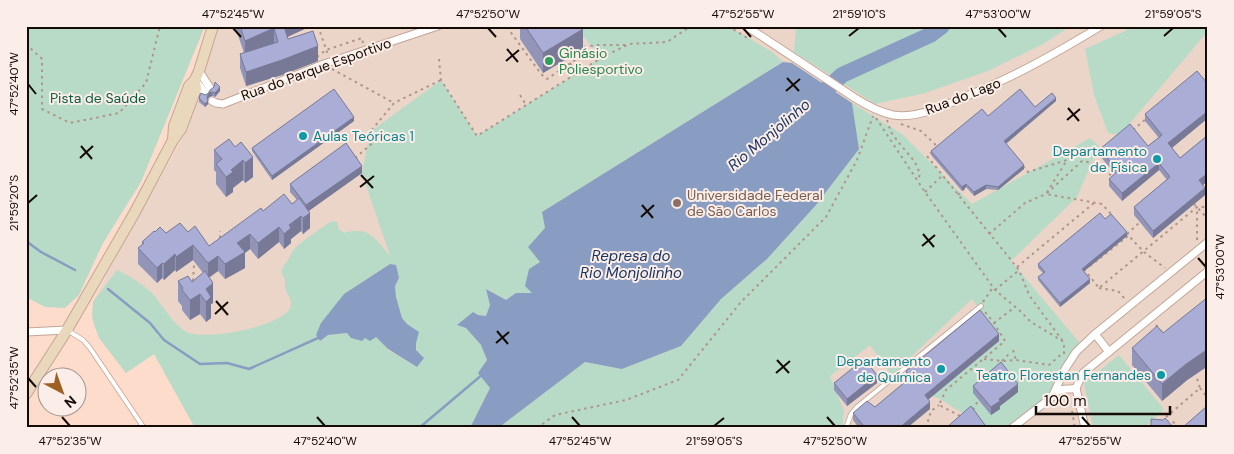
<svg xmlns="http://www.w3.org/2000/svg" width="1234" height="454" viewBox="0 0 1234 454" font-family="'DM Sans',sans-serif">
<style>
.education{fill:#ead5c8}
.green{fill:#b8dbc8;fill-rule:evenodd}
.water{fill:#889dc1}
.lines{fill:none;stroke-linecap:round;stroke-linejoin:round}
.stream{stroke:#889dc1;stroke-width:2.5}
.river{stroke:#889dc1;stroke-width:16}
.service-casing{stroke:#c4a595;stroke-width:5.5}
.minor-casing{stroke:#c4a595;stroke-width:9}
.secondary-casing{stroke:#c4a595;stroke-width:12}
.path{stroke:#ae9588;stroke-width:2;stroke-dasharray:2.5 4;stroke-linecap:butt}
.service{stroke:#fff;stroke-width:4}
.minor{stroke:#fff;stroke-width:7}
.secondary{stroke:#ead8bc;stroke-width:10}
.wall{fill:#9295b8}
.shaded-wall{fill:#777996}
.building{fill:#aaadd6;stroke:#777996}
.ticks{fill:none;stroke:#150b06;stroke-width:2}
.leisure-dot{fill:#2e9e5b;stroke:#fbede7;stroke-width:2}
.culture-dot{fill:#0f9aa8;stroke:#fbede7;stroke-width:2}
.education-dot{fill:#8d6e63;stroke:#fbede7;stroke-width:2}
.labels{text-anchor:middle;stroke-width:4;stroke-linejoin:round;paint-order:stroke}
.leisure-label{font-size:14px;fill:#27864d;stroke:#fbede7;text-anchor:start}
.street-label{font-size:14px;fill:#150b06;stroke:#fbede7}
.park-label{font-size:14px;fill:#0f5e41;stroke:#fbede7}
.culture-label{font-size:14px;fill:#0d838f;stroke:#fbede7;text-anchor:end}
.education-label{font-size:14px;fill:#785e54;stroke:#fbede7;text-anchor:start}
.water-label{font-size:15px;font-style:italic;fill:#193462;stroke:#fbede7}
.neatline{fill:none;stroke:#150b06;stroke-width:2}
.ticks-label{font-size:12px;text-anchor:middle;fill:#150b06}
</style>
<rect width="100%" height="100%" fill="#fddccb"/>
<polygon class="education" points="218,26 1208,26 1208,428 195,428 154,354 126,373 99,338 94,324 92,309 93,302 109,270 184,135"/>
<g class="green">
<polygon points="26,26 205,26 141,182 103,243 79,295 65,308 45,307 26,297"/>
<path d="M575,26H728L772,52L783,62L542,212L545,228L533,293L506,300L487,289L490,305L486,317L478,315L458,325L466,328L481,345L487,360L490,388L470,428H195L154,354L126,373L99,338L94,324L92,317L93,302L117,270C130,276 141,283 152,293C162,304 174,326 187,332C204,341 281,327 290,308C294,299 286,295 285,287C284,282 286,285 285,280C283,275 281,274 282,269C283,266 286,263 288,260C290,255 293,250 296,247C306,238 319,230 330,222L334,221L338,223V228L344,233C369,225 376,240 390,256L362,173L370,132L441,80L477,136L601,58ZM390,264L396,265L399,278L395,286L396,297L402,318L407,324L418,332L416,343L417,367L388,350L376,337L365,338L347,333L328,335L320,341L316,335L344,294Z"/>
<polygon points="796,26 1071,26 1043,44 988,71 925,93 875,104 794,52"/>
<polygon points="1136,26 1208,26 1208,31 1120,135 1108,133 1094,95 1085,49"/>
<path d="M852,103L902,134L972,204L1090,138L1099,146L1077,197L1011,261L1079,342L1065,369L1055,392L1012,428H985L942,400L932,396L999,341C988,328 982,312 972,299L892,375L870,345L830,376L844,411L842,428H498L585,362L622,369L681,346L721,299L767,259L816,205L859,149Z"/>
<polygon points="1119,355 1164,409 1144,428 1093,428 1084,383"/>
</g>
<g class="water">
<polygon points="783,62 792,63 852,103 859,149 816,205 767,259 721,299 681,346 622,369 585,362 498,428 470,428 490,388 478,373 487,360 481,345 466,328 457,325 473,312 478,315 486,316 490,305 486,289 506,300 516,293 532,293 525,286 529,269 540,262 528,247 545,228 542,212"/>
<polygon points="390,264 396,265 399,278 395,286 396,297 402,318 407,324 419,332 416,343 416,350 424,358 417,367 388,349 376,337 370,341 365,338 362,341 351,338 347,333 328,335 320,341 316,335 321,323 344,294"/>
</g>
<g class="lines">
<g class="stream">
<polyline points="26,241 41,252 75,270"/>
<polyline points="108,289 150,323 164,340 200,364 227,363 249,369 318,338"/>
<polyline points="419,428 483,374"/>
</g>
<polyline class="river" points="819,96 842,75 930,35 942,26"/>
<g class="service-casing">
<g id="service">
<polyline points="67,330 83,340 90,348 144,428"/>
<polyline points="846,428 851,414 857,407 981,306"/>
</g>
</g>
<g class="minor-casing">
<g id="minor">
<path d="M746,26L855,98C866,105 879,112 893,115C917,119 947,105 969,95C1016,76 1058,52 1101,26"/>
<polyline points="199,71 210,88"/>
<polyline points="195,80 205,93"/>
<polyline points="212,101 216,103 223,104 324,64 438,26"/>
<polyline points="26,332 67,330"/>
<polyline points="1095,334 1109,352"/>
<path d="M1056,392C1066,386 1068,391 1076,388"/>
<polyline points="1012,428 1052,397 1065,369 1076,352 1095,334 1208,242"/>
<polyline points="1085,428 1076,388 1083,373 1208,271"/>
</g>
</g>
<g class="secondary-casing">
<g id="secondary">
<polyline points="173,140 174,126 189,86 195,80 199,71 213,26"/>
<polyline points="26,394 67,330 135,212 173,140 181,129 196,89 195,80"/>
</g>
</g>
<g class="path">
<polyline points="318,26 328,55"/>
<polyline points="728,26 749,39"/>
<polyline points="507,27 541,74 547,79 587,52 584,48"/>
<polyline points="26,44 42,59 42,109 70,123 119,113 146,83 160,26"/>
<polyline points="584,47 597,45 626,45"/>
<polyline points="317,57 326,50 362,38 363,43"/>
<polyline points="439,59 441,80 477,136 601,58 629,44 667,42 691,26"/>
<polyline points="570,63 576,74"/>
<polyline points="332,69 394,103"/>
<polyline points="520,95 526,105"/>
<polyline points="876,118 925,192 995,290 1019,310 1031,322 1064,342 1064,355"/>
<polyline points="887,120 891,132 899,143 915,162 920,174 918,180"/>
<polyline points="901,124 921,131 938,147"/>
<polyline points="1135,130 1134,129 1146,119"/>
<polyline points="932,152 927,156 1019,270 1029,295 1062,340"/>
<polyline points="355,158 375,141 370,132 394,103 441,80"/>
<polyline points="1023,166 1028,172 1067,160 1046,194 1102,204 1112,215"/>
<polyline points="925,192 943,175"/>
<polyline points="958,195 966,187"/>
<polyline points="1194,204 1208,219"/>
<polyline points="1126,233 1144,252 1165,268"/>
<polyline points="989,234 1025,203 1046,194 1082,161 1092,163 1114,177"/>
<polyline points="1127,234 1140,222"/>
<polyline points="220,238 220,231"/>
<polyline points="1197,240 1197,207"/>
<polyline points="1090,266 1128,236"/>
<polyline points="1017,267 1094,203"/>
<polyline points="1084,269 1099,288 1197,207 1208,207"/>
<polyline points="193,281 194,265 196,262"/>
<polyline points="1099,288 1118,291 1125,299"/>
<polyline points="995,290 1018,271"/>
<polyline points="983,302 993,287"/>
<polyline points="994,323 1015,307"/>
<polyline points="1156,325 1164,334"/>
<polyline points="1013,350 1016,360"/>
<polyline points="984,359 1002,361 1016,360 1049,365 1064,352"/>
<polyline points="1002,361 1009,354"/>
<polyline points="1200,388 1208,398"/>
<polyline points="973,410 976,404 979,401"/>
<polyline points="1072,411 1075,428"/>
<polyline points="960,416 939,405 946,390 1005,341 994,323 985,312"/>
<polyline points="537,428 555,415 626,400 678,380 741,302 826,217 857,160 873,116"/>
<polyline points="926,428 931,411 939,405"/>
<polyline points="1178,428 1176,423 1167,421 1165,418 1200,388 1196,375"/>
</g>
<use href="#service" class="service"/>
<use href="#minor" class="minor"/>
<use href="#secondary" class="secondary"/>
</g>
<g class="wall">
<polygon points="235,26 309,26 309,27 287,37 288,39 318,61 282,75 246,86 240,68 240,54 244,53"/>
<polygon points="520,26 581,26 583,49 543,73 520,39"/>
<polygon points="1208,84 1208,118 1172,148 1180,158 1208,135 1208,181 1203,185 1205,195 1153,238 1134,215 1134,207 1167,180 1159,170 1122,201 1109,186 1109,179 1115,174 1100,156 1100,149 1148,146 1159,138 1145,121 1145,114"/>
<polygon points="210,90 220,91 215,97 212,96 209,97 207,99 208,104 205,107 199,102 199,98 209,93"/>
<polygon points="1056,101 1006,144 1024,169 998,190 986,189 974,196 966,187 962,191 931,155 931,151 988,116 1035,107"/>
<polygon points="354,121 272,180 252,151 252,148"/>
<polygon points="241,142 253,177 245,183 243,180 233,188 233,192 226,197 216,184 216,172 214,170 214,150 235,147"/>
<polygon points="362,173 309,210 310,228 303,234 301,231 291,239 291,243 284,249 279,242 258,259 250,249 245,253 245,268 225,279 218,271 209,278 213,303 211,304 211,318 206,322 200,314 190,320 182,310 182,306 178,301 178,281 192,282 203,273 193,260 176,272 175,270 164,280 162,278 157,283 138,264 138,248 142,245 142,242 155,232 166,233 188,232 209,246 263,211 292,204 297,200 290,192 290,184"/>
<polygon points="1105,219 1127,236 1084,271 1090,283 1060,307 1038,280 1038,277 1043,273 1038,268 1038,264"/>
<polygon points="1163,333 1186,381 1162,401 1132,365 1132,348"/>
<polygon points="999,341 928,400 930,409 859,428 853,420 853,413 875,407 907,380 906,378 906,371"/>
<polygon points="834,383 877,383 847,406 834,390"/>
<polygon points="973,386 1018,392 1000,406 1000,409 991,415 973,393"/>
</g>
<g class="shaded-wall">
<polygon points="283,26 309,26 309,27 283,39"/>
<polygon points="274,28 274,43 245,55 245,41"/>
<polygon points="583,29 583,49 543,73 543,53"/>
<polygon points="318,46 318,61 282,75 246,86 246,72"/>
<polygon points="220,87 220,91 215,97 215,93"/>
<polygon points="212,92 212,96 209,97 207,101 207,97 209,93"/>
<polygon points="1056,98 1056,101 1004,145 1004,141"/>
<polygon points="208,101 208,104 205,107 205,104"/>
<polygon points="1208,111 1208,118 1168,151 1168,143"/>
<polygon points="354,117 354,121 272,180 272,176"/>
<polygon points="253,157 253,177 245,183 245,163"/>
<polygon points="243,160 243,180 233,188 233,192 226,197 226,177 231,170"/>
<polygon points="1159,163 1159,170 1122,201 1122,193"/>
<polygon points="1024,165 1024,169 998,190 998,187"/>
<polygon points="362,166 362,173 306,213 306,205"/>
<polygon points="1208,173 1208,181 1199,188 1199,180"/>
<polygon points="966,184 966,187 962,191 962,187"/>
<polygon points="986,185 986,189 974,196 974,192"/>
<polygon points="1205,188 1205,195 1153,238 1153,231"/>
<polygon points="310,213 310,228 303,234 303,218"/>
<polygon points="301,216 301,231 291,239 291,243 284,249 284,234 289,225"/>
<polygon points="279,227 279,242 258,259 258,243"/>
<polygon points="1127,232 1127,236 1082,273 1082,269"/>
<polygon points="250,234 250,249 245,253 245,268 225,279 225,264 237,243"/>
<polygon points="193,245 193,260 176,272 176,257"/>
<polygon points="175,254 175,270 164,280 164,264"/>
<polygon points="218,256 218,271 208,278 208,263"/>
<polygon points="162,263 162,278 157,283 157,268"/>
<polygon points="1090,279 1090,283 1060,307 1060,303"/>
<polygon points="213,283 213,303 211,304 211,318 206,322 206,289"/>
<polygon points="200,294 200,314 190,320 190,300"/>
<polygon points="999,334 999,341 925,402 925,395"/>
<polygon points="1208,349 1208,366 1186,381 1162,401 1162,384 1186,364"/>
<polygon points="877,375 877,383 847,406 847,399"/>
<polygon points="1018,384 1018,392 1000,406 1000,409 991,415 991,407 999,399"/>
<polygon points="930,402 930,409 907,428 899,428"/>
</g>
<g class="building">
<polygon points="240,26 284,26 288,39 313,31 318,46 282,60 246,72 240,54 278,42 274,28 245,41"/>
<polygon points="525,26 581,26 583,29 543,53"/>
<polygon points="1197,71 1208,84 1208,111 1168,143 1180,158 1208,135 1208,173 1199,180 1205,188 1153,231 1134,207 1170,177 1159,163 1122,193 1109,179 1118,171 1100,149 1130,124 1148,146 1162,135 1145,114"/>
<polygon points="215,82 220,87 215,93 212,92 209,93 207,97 208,101 205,104 199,98 200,95 201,93 205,95 209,93 210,90 214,87"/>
<polygon points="334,89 354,117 272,176 252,148"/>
<polygon points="1020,89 1035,107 1052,93 1056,98 1004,141 1024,165 998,187 986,185 974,192 966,184 962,187 931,151 982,109 988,116"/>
<polygon points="229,139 235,147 241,142 253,157 245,163 243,160 231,170 233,172 226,177 216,164 222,159 214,150"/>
<polygon points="346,143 362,166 306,205 290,184"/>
<polygon points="284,194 292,204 299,198 310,213 303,218 301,216 289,225 291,228 284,234 279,227 258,243 250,234 237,243 245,252 225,264 218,256 208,263 193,245 176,257 175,254 164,264 162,263 157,268 138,248 144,243 142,242 154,231 155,232 160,227 166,233 180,223 188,232 195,226 209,246 261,208 263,211"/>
<polygon points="1100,213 1105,219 1111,214 1127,232 1082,269 1090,279 1060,303 1038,277 1045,272 1038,264"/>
<polygon points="205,271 213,283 206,289 211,297 206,302 200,294 190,300 182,290 183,288 178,281 188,276 192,282"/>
<polygon points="1208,297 1208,349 1186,364 1162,384 1132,348 1157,326 1163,333"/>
<polygon points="980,310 999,334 925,395 930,402 899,428 859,428 863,425 853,413 867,401 875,407 911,377 906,371"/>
<polygon points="864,359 877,375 847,399 834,383"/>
<polygon points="1001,362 1018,384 999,399 1000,401 991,407 973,386"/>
<polygon points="971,406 985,425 982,428 946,428"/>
<polygon points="1207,406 1208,428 1182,428"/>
<polygon points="1165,418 1174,428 1151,428 1151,419 1163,420"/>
</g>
<path class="ticks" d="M233,28L241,37M488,28L496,37M743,28L751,37M998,28L1006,37M849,36L859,28M1164,36L1173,28M507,49L518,62M506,61L519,50M787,78L799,91M28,84L36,94M786,91L800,79M1068,108L1079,121M1067,120L1080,109M81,146L92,159M80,158L93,146M361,175L373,188M360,187L374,176M28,203L37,195M642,205L653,218M641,217L654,205M923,234L934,247M922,246L935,235M1198,258L1206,267M216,301L228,315M215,314L228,302M497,331L508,344M496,343L509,332M777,360L789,373M776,373L790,361M28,378L36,387M62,417L70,426M317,417L325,426M572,417L580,426M827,417L835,426M1082,417L1090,426M714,426L724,418"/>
<circle class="leisure-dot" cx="549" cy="61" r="5"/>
<g class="culture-dot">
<circle cx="303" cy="136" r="5"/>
<circle cx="1157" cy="159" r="5"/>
<circle cx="941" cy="369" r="5"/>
<circle cx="1161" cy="375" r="5"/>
</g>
<circle class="education-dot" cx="677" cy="203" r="5"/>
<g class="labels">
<g class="leisure-label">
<text x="559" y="58">Ginásio<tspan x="559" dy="16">Poliesportivo</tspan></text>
</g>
<g class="street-label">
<text transform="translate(316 69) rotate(-20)" y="5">Rua do Parque Esportivo</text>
<text transform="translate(963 96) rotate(-21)" y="5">Rua do Lago</text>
</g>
<g class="park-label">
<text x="98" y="103">Pista de Saúde</text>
</g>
<g class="culture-label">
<text x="313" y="141" text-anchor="start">Aulas Teóricas 1</text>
<text x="1147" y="156">Departamento<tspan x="1147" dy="16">de Física</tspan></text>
<text x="931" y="366">Departamento<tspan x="931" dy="16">de Química</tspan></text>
<text x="1151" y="380">Teatro Florestan Fernandes</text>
</g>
<g class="education-label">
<text x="687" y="200">Universidade Federal<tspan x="687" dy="16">de São Carlos</tspan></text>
</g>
<g class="water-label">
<text transform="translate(769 135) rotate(-40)" y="5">Rio Monjolinho</text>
<text x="631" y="261">Represa do<tspan x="631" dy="17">Rio Monjolinho</tspan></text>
</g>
</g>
<rect width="1234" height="454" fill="none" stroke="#fbede7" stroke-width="55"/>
<g transform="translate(62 392) rotate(139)"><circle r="24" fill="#fbede7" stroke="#9f938d"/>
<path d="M0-4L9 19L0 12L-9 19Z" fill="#9c6122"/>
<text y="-8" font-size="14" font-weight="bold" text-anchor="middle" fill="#150b06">N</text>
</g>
<path d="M1036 406v8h134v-8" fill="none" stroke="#150b06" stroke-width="2.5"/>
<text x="1044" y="406" font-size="15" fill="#150b06" stroke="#fbede7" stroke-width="4" paint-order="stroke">100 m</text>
<rect x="28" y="28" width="1178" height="398" class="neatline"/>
<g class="ticks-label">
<text x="233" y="18">47°52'45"W</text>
<text x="488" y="18">47°52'50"W</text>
<text x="743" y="18">47°52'55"W</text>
<text x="859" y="18">21°59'10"S</text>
<text x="998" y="18">47°53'00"W</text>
<text x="1173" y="18">21°59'05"S</text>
<text transform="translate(14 84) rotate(-90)" y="4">47°52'40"W</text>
<text transform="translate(14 203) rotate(-90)" y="4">21°59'20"S</text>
<text transform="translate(1220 267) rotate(-90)" y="4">47°53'00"W</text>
<text transform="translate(14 378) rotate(-90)" y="4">47°52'35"W</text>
<text x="70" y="445">47°52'35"W</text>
<text x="325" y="445">47°52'40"W</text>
<text x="580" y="445">47°52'45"W</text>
<text x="714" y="445">21°59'05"S</text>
<text x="835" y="445">47°52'50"W</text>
<text x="1090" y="445">47°52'55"W</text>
</g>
</svg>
